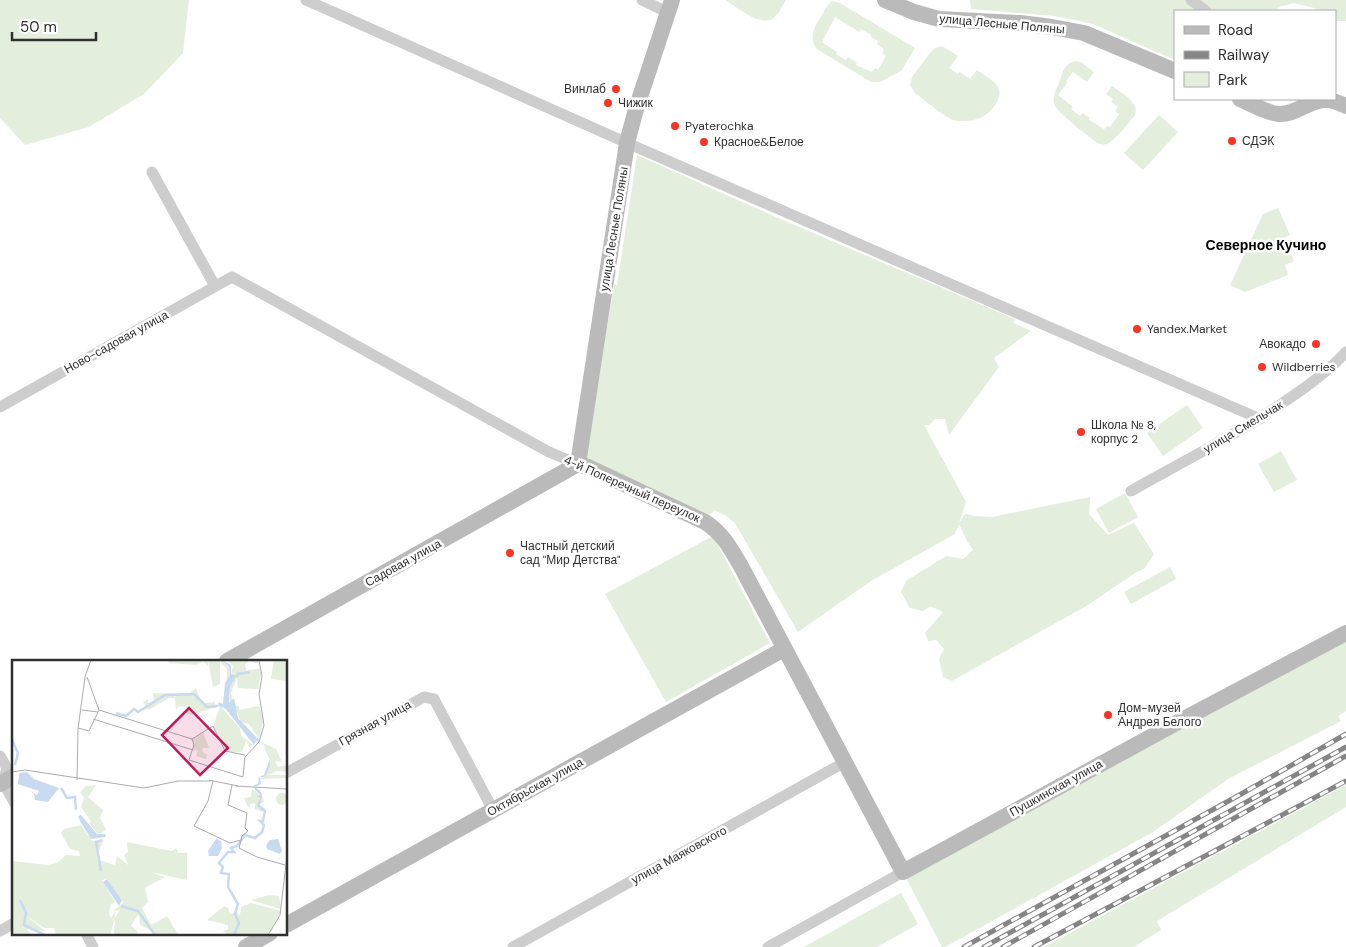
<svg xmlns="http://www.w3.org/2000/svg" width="1346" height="947" viewBox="0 0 1346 947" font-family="'DM Sans',sans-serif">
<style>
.green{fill:#e3eedd;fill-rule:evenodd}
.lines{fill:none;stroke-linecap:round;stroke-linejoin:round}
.street{stroke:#cdcdcd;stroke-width:11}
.secondary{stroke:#bababa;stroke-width:16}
.rail-casing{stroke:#858585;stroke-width:5}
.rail{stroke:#fff;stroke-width:3;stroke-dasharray:9;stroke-linecap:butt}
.poi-dot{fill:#f63523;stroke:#fff;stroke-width:2}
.labels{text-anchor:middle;stroke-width:5;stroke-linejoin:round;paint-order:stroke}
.street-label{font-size:12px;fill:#303030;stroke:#fff}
.poi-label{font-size:12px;fill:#303030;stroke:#fff;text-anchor:start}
.neighbourhood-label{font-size:14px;font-weight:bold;fill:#000;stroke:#fff}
.inset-river{fill:none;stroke:#c7daf0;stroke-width:2.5}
.inset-road{fill:none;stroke:#acacac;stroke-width:1}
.view{fill:#c2185b;fill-opacity:0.15;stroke:#c2185b;stroke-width:2.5}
.inset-edge{fill:none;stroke:#303030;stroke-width:2.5}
</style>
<rect width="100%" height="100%" fill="#fff"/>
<g class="green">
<polygon points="0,0 189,0 183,53 144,94 89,127 25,145 0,118"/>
<path d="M726,0H786C782,6 778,16 772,19C759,26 736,7 726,0Z"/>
<polygon points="970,0 1346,0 1346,21 1335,21 1335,11 1319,11 1314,8 1294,3 1279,7 1274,11 1175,11 1175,60 1093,24 1054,16 971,9"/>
<path d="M832,1L840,3L915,48L901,71L880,82H871L817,49C808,38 815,25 822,15C825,10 827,5 832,1ZM835,17L859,32L861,29L871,35V37L878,41L877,44L884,49L882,53L886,56L878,70L875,68L872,72L856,65L857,63L848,57L846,60L836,54L837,52L822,42Z"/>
<path d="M942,46L958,56L949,68L958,74L960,72L970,79L977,70C983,75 994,80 998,87C1004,98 990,114 980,118C974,121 960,122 953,120C946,118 923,99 915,93L910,85L912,77L930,53L935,48Z"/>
<path d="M1076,61L1081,62L1094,72L1087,82L1073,72L1066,81L1067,83L1058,95L1073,107L1071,109L1080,116L1083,113L1090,118L1089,120L1104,129L1107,126L1110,127L1119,114L1115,111L1118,107L1111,102L1113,99L1106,94L1112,86C1119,91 1132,98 1135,107C1136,110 1136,112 1135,115C1132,120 1113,142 1107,144C1103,145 1100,144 1096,142C1088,135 1055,112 1054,103C1052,96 1058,87 1060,80C1063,71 1065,63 1076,61Z"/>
<polygon points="1159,115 1178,132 1143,170 1124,153"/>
<polygon points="637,155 778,218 1015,319 1013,323 1031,331 994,358 999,367 949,435 945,419 935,419 929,425 924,425 966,502 959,523 965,514 975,516 992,517 1090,497 1089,514 1108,535 1134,523 1154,554 1145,568 1135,573 1088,605 952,681 943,677 939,659 944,649 936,640 928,641 925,633 943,612 930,606 923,611 910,608 901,592 906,581 946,556 963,559 973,550 967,541 959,524 955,534 871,581 798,632 735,523 725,515 715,511 708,515 586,461 614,284 617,285"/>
<polygon points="1278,208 1290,235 1284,238 1294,261 1285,265 1288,275 1245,292 1230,285 1263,214"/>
<polygon points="1187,405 1203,428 1163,456 1147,433"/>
<polygon points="1281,451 1297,480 1274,492 1258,464"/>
<polygon points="1125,493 1138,517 1109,533 1096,509"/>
<polygon points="713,536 770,643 666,702 605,594"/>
<polygon points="1170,567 1176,579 1131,604 1124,592"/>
<polygon points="1346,639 1346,711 1338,716 1341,721 1228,779 1153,832 945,947 942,947 905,876"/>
<polygon points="1346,785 1346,807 1157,921 1161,930 1134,947 1044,947"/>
<polygon points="901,893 918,924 877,947 804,947"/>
</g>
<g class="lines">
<g class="street">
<polyline points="306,0 634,146 1260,419"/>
<polyline points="642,0 667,12"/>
<polyline points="1191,0 1206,11"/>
<polyline points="152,172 215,286"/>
<polyline points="0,407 232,277 549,452 578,464"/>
<path d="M1131,491C1184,461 1238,434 1287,400C1308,386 1329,371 1346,352"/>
<polyline points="0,756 7,768 3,782 14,802"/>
<polyline points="286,773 424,697 434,699 493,810"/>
<polyline points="0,931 14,923"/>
<polyline points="86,933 93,947"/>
<polyline points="513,947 845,762"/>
<polyline points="768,947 903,872"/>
</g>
<g class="secondary">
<polyline points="885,0 914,12 939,19 1020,23 1052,27 1084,33 1175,71"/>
<path d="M1240,99C1252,104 1266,113 1279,114C1295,115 1308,101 1324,100C1331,99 1339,103 1346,106"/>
<path d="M578,464L588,467L705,522C724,534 732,551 743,570L903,872L1178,722L1346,633"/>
<polyline points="578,464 627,143 636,109 672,0"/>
<polyline points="227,661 578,464"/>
<polyline points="0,784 14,776"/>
<polyline points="286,925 784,649"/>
<polyline points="246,947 270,933"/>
</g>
<g class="rail-casing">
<g id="rail">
<polyline points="964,947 1243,793 1346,734"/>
<polyline points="984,947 1346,747"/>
<polyline points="1003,947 1346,756"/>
<polyline points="1034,947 1346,781"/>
</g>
</g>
<use href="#rail" class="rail"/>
</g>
<g class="poi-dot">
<circle cx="616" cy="89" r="5"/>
<circle cx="608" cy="103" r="5"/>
<circle cx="675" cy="126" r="5"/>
<circle cx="1232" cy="141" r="5"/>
<circle cx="704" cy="142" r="5"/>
<circle cx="1137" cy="329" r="5"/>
<circle cx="1316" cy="344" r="5"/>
<circle cx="1262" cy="367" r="5"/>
<circle cx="1081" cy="432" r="5"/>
<circle cx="510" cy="553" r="5"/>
<circle cx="1108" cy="715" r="5"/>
</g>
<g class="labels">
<g class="street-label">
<text transform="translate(1002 24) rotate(5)" y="4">улица Лесные Поляны</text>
<text transform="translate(614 229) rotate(-81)" y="4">улица Лесные Поляны</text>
<text transform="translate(116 342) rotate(-29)" y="4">Ново-садовая улица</text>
<text transform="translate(1243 427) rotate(-31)" y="4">улица Смельчак</text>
<text transform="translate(632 489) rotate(24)" y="4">4-й Поперечный переулок</text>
<text transform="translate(403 563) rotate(-29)" y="4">Садовая улица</text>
<text transform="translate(375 723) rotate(-29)" y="4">Грязная улица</text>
<text transform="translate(535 787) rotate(-29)" y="4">Октябрьская улица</text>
<text transform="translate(1056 788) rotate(-29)" y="4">Пушкинская улица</text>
<text transform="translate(679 855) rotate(-29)" y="4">улица Маяковского</text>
</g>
<g class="poi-label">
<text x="606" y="93" text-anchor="end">Винлаб</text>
<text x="618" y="107">Чижик</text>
<text x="685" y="130">Pyaterochka</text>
<text x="1242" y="145">СДЭК</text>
<text x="714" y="146">Красное&amp;Белое</text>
<text x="1147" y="333">Yandex.Market</text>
<text x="1306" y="348" text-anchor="end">Авокадо</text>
<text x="1272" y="371">Wildberries</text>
<text x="1091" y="429">Школа № 8,<tspan x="1091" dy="14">корпус 2</tspan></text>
<text x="520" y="550">Частный детский<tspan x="520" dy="14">сад "Мир Детства"</tspan></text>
<text x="1118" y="712">Дом-музей<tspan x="1118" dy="14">Андрея Белого</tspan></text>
</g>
<g class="neighbourhood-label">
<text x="1266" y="250">Северное Кучино</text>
</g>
</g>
<g transform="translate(12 660)">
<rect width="275" height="275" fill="#fff"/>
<path d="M156,0H210L217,8L218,16L215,22V9L208,1V24L201,27L203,38L196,1V6L191,1L185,5L157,3ZM214,0H246L247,4L237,1L233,4L234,11L248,8L249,14L246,29L226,28L225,17L219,33L221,42L218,43V27L226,13L223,17L219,15L221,6ZM262,0H275V21L259,19ZM184,28L188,39L193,43L203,42L204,47L179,55L174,53V47L167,46L164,50L163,38H157L138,49L129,50L134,45L131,42L136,39V43L142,41L141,33L177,34ZM208,46L228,68L229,76L240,84L239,89L234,81L230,92H217L212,87L201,67ZM223,46H227V50L247,46L252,59L247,79L237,64L229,62ZM191,72L197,88H191L190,91L195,95L194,99L184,96L186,91L181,90V79ZM251,83L264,89L270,102L263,101L266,107L275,105V112L265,111L257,115H275V118L248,119L255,113L258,99ZM84,125L76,137L91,150L88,158L94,169L90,173H85L77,163L79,161L69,147L72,138L68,132L74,126ZM240,129L248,134L249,140L248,133L243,129L248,131L251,137L252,142L246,145L253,150L251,152L243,149V143L238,144V149L235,145L232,138L239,137ZM264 139a6 6 0 1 1 12 0a6 6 0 1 1-12 0ZM69,165L80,181L92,180L86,192L87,200L103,205L105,196L116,205L112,195L116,192L115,182L160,191L164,188L166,193H175V220L138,212L153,217L133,228L136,242L130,248L139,265L155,256L166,275H142L141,271L128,265L127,253L119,266L126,272L124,275H102L103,258L98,275H44L42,268H32L15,256L33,271L15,269L20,275H0V201L35,205L45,203L54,195L68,196L67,191L58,189L49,173L52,169ZM95,219L110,240L111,243L101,251L108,250L103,258V252L99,258L97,254L99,244L103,242L90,220ZM257,235L267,236L269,249L239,240ZM239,243L269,251L256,275H215L211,271L216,269V265L195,260L212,246L216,248L218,254L225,252L228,255L229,247Z" fill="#e3eedd" fill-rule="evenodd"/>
<path d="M210,0L219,5V15H225L218,27L217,43L222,38L226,58L250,83L258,98V105L255,113L252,117H248L249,124L243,127L249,132L250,138L247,146L245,144L249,138L245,137L248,134L243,130L242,125L246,124L247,117L252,115L258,99L249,82L244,81L242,85L213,48L206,46L207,42L211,44L213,23L218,15L217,7ZM15,112L22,119L47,128L36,142L23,140L22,134L15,129L25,135L27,131L6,124L7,113ZM69,155L85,174H93L94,177L79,179L68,161L66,156ZM204,179L209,181L210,188L206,196H197L196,191ZM266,179L270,191L268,194L255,189L254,185L258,180ZM95,219L110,240L107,246L91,222Z" fill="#c7daf0"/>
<path class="inset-river" d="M224,17L226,14L238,12M104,53L114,56L122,49L126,52L153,35L182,34L195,47L206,46M0,80L6,93L3,105M49,128L55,138L63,137L64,150M89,211L84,182L90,180M8,240L14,253L12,265L33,275M109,246L126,251L143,275M222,275L227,263L223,254L226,244L216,227L217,214L209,213L211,207L207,203L216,192H222L219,188L225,186L233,175L243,178L250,172L252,165L248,161H251L253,151L246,145"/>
<path class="inset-road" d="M70,50L86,52M87,50L180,79M81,59L181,90M66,68L77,71L87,50L75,17M180,79L182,85L177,100L231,117M180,79L201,66L213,91L233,95M0,112L13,110L132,128L166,121H199M231,117L233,97L247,82L252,65L247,34L250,16L247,0M65,120L66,69L73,17L79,0M197,120L226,126M201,121L196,141L182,166L218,183L229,180M220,125L216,145L235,153L233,168L236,171L230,176L227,188L245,197L273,205M224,126L275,129M256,275L268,255L275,196"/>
<path class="view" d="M177,48L216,88L188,115L150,75Z"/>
<rect width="275" height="275" class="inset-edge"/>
</g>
<rect x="1174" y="10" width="162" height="90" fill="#ffffff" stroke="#acacac"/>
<rect x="1184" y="26" width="25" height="8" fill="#bababa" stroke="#acacac"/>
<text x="1218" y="35" font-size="15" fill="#303030">Road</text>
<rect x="1184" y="51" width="25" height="8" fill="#858585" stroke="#acacac"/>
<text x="1218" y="60" font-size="15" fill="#303030">Railway</text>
<rect x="1184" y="72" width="25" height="15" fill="#e3eedd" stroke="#acacac"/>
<text x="1218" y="85" font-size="15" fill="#303030">Park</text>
<path d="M12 32v8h84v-8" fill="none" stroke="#303030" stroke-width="2.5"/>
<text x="20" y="32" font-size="15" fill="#303030" stroke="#ffffff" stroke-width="4" paint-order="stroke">50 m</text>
</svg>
